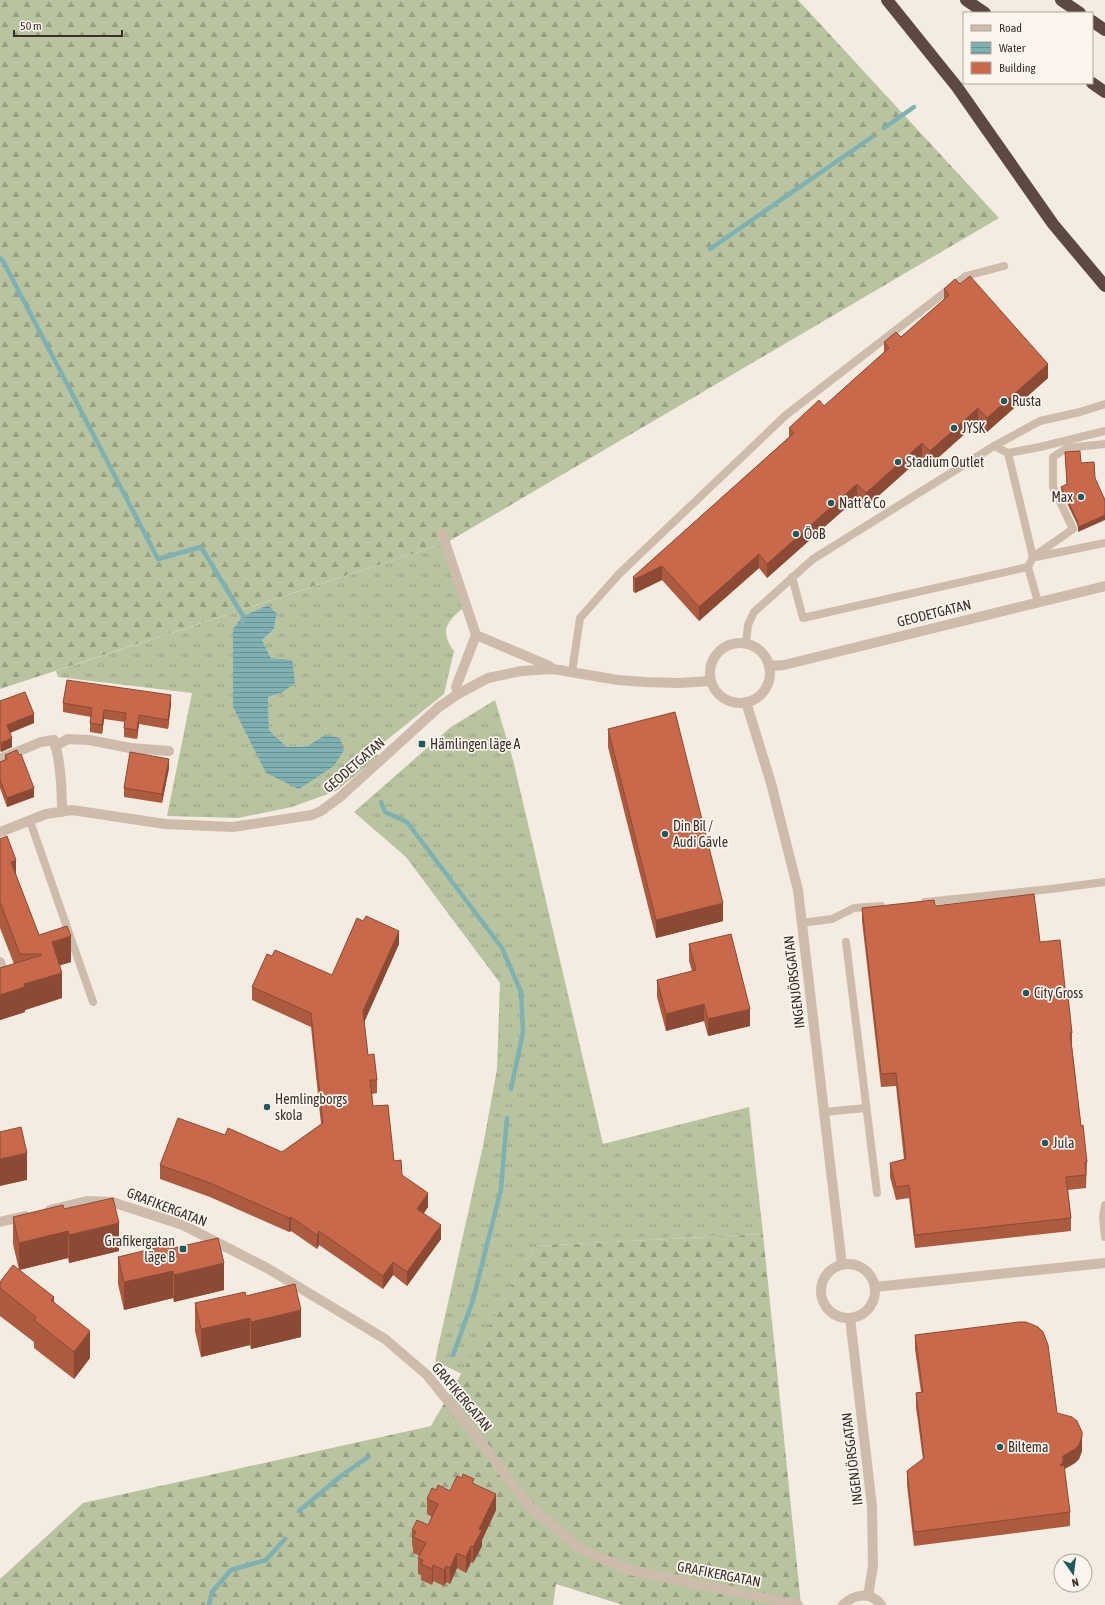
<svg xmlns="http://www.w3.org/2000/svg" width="1105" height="1605" viewBox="0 0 1105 1605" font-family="'Asap Condensed',sans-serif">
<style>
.grass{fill:url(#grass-tufts);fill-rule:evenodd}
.forest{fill:url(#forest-firs)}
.water{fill:url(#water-rules)}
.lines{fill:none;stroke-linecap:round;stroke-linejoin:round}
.stream{stroke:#7fb0b2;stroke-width:4.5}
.service{stroke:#cdbbac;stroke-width:8}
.minor{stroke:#cdbbac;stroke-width:10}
.motorway{stroke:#5c4a42;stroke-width:12}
.wall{fill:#ac5a40}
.shaded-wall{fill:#8c4a34}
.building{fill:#c8694b;stroke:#8c4a34}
.poi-dot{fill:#1f5a5e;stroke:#fbf5ee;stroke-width:1.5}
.labels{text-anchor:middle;stroke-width:3.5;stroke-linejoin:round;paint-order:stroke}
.poi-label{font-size:14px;fill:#3b302b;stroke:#fbf5ee;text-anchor:start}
.street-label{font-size:14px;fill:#3b302b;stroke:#fbf5ee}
</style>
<defs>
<pattern id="grass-tufts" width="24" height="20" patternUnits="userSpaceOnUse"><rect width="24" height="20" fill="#b8c4a0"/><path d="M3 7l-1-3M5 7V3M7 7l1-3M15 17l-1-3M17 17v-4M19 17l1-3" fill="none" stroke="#97a083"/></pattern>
<pattern id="forest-firs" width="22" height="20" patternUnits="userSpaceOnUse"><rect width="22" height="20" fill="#b8c4a0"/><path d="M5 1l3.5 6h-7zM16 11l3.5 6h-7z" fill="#97a083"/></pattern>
<pattern id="water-rules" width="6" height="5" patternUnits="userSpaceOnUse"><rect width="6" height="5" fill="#7fb0b2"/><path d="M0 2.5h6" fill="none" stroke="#699091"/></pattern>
</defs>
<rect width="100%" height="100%" fill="#f4ebe1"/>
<g class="grass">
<path d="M446,543L466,606C448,620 438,630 454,651L444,694L373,751L379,756L336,791L292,807L238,818L167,816L192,693L58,677L56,671ZM268,605L277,615L274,629L262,640L271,658L281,693L268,697L269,730L287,747L308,746L325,735L266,773L243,616Z"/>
<polygon points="495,700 513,760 603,1144 749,1107 763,1234 535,1246 462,1374 435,1361 483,1146 497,1069 500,983 406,857 354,812 451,727"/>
</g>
<g class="forest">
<polygon points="0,0 798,0 999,218 446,543 0,689"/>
<polygon points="763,1234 801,1605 623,1605 556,1584 553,1605 0,1605 0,1579 83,1503 431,1426 535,1246"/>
</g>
<polygon class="water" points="268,605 277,614 274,629 262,640 271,658 292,660 295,683 281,693 268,697 269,730 287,747 308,746 325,735 340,738 344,750 334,766 299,789 266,773 233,707 233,629 243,616"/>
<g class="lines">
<g class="stream">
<polyline points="884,128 914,107"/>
<polyline points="710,249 872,137"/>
<polyline points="0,258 3,261 158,559 201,547 243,616 243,621"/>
<polyline points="381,802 385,812 407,822 502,948 521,992 523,1032 511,1089"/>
<polyline points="453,1355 473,1300 501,1189 507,1118"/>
<polyline points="299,1511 341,1476 368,1457"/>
<polyline points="209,1605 212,1592 231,1570 266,1560 285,1539"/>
</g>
<g class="service">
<polyline points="994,446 1008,453 1033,557 1028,567 1038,602"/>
<polyline points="1008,453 1040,447 1105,431"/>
<polyline points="1033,557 1073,529 1053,487 1053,457 1067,448 1105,444"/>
<polyline points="1036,557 1105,543"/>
<polyline points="792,577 803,618 1028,567"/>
<polyline points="746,643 748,625 754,612 813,559 994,446 1040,421 1080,412 1105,404"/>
<polyline points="572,672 580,618 619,574 786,415 966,276 1004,266"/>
<polyline points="30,821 93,1002"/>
<polyline points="925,902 1051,889 1105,882"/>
<polyline points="801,923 832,919 854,908 881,906"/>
<polyline points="846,942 877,1193"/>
<polyline points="824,1112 866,1108"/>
<polyline points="1105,1205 1103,1217 1105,1237"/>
</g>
<g class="minor">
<polyline points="442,533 476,635 547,665 553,669"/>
<circle cx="740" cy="673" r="30"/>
<polyline points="769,666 784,665 1105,586"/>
<polyline points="458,694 456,687 476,635"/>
<polyline points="746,702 771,783 798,890 842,1265"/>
<polyline points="55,746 68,739 89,740 130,748 169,751"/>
<path d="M0,759L41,742L54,740C61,763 62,788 62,812"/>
<polyline points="0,832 46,814 72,810 165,824 233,827 312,815 321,811 340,797 439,707 458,694 488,678 521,671 553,669 618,680 645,682 679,683 710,681"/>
<path d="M0,962C3,970 6,979 0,986"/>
<polyline points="50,1210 87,1201 112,1202 183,1225 267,1268 385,1339 427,1375 474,1433 528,1505 582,1550 630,1570 798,1605"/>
<polyline points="0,1222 25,1216"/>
<circle cx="848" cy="1291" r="27"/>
<polyline points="875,1287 1105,1263"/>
<polyline points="850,1318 872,1506 873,1566 868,1596"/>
<path d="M843,1605C854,1594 871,1591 881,1605"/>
</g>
<g class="motorway">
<polyline points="887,0 957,87 1053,224 1105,286"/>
<polyline points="966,0 985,13"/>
<polyline points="1061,0 1080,13"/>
<polyline points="1092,21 1105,30"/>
<polyline points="1092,83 1105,92"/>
</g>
</g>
<g class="wall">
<polygon points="944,289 1048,378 987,432 978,422 930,465 922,457 866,507 857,498 767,578 759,568 699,621 662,580 635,593 633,591 633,577 789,437 789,428 824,406 884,352 884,342 901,337 944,299"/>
<polygon points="1080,451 1078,532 1078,526 1061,491 1061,487 1067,484 1065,452"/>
<polygon points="0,701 34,723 10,733 12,747 1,752 0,750"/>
<polygon points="63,703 171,704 168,729 139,724 137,739 124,737 124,728 125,722 104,719 102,734 90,732 90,723 91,717 63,712"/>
<polygon points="608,729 723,921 656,938 608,747"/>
<polygon points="5,755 34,797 7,807 0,788 0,762 5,760"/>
<polygon points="169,768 162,803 124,797 124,788"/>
<polygon points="0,839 16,875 39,935 71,962 59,965 62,998 25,1010 25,1012 0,1020 0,968 14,964 0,928"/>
<polygon points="935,906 1040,942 1066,997 1072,1033 1072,1046 1081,1126 1087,1162 1086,1188 1068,1190 1071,1218 1071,1231 915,1248 909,1198 896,1200 890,1177 890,1163 904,1159 896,1086 881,1087 862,921 862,908"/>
<polygon points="399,944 364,1022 368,1055 377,1080 377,1093 372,1094 373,1106 394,1161 402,1175 428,1207 424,1213 441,1239 407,1286 393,1275 383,1289 319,1245 317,1249 291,1231 289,1232 210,1197 160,1179 160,1165 225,1135 282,1152 321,1124 311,1027 252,1000 252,987 272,956 332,975"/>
<polygon points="689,944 750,1026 708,1036 704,1021 666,1031 657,997 657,980 692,971 689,961"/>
<polygon points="64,1209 119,1251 69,1263 68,1258 19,1270 54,1303 90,1358 74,1379 34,1348 34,1342 0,1316 0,1282 19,1270 13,1244 13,1217"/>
<polygon points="169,1249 224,1290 174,1302 173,1298 124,1310 118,1284 118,1257"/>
<polygon points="246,1296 301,1337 251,1349 250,1345 201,1357 195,1331 195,1303"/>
<polygon points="915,1335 1057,1413 1082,1451 1079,1459 1075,1463 1064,1469 1070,1512 1070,1526 914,1546 907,1485 907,1471 923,1459 916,1407 916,1393 921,1392 915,1349"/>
<polygon points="474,1483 496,1510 482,1540 482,1546 473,1563 471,1562 466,1573 457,1568 450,1584 446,1582 444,1586 433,1581 432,1585 421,1580 421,1575 418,1574 418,1558 420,1556 413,1553 413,1547 412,1546 412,1530 428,1525 432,1517 427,1514 427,1499 436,1490 450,1491"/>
</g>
<g class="shaded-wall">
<polygon points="1048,364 1048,378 987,432 987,418"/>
<polygon points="978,408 978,422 930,465 930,451"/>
<polygon points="922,443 922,457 866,507 866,493"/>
<polygon points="857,484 857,498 767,578 767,564"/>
<polygon points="1105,515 1105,520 1078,532 1078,527"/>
<polygon points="759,554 759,568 699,621 699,607"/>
<polygon points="662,566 662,580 635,593 635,579"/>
<polygon points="171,695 171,704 168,729 168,720"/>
<polygon points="104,710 104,719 102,734 102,725"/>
<polygon points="34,714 34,723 7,734 7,725"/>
<polygon points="139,715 139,724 137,739 137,730"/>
<polygon points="12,738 12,747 1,752 1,743"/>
<polygon points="169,759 169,768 162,803 162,794"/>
<polygon points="34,788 34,797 7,807 7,798"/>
<polygon points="16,860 16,885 11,862"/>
<polygon points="723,903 723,921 656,938 656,920"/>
<polygon points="399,931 399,944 363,1025 363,1011"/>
<polygon points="71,936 71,962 52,968 52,942"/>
<polygon points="62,973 62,998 25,1010 25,1012 0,1020 0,995 24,984"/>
<polygon points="704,1004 704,1021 666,1031 666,1014"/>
<polygon points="750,1009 750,1026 708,1036 708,1019"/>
<polygon points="27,1153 27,1180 0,1186 0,1159"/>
<polygon points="428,1193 428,1207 417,1222 417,1209"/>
<polygon points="291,1217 291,1231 289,1232 289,1218"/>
<polygon points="119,1223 119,1251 69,1263 69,1235"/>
<polygon points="441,1225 441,1239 407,1286 407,1272"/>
<polygon points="68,1231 68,1258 19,1270 19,1243"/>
<polygon points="319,1231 319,1245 317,1249 317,1235"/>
<polygon points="393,1262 393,1275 383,1289 383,1276"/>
<polygon points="224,1263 224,1290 174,1302 174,1275"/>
<polygon points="173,1271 173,1298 124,1310 124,1282"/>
<polygon points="54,1297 54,1324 51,1300"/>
<polygon points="301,1310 301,1337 251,1349 251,1322"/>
<polygon points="250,1318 250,1345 201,1357 201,1329"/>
<polygon points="90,1331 90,1358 74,1379 74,1352"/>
<polygon points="1082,1432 1082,1451 1079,1459 1075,1463 1063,1470 1060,1466 1063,1456"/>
<polygon points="496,1494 496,1510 482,1540 482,1546 473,1563 473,1547 479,1529"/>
<polygon points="471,1546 471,1562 466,1573 466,1557"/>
<polygon points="457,1553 457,1568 450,1584 450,1568"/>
<polygon points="433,1565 433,1581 432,1585 432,1569"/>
<polygon points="446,1566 446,1582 444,1586 444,1570"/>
</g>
<g class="building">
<polygon points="970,276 1048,364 987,418 978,408 930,451 922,443 866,493 857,484 767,564 759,554 699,607 662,566 635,579 633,577 794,433 789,428 819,400 824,406 889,348 884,342 896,332 901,337 949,295 944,289 955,279 960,284"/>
<polygon points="1080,451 1081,463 1094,462 1095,478 1105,500 1105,515 1078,527 1078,522 1061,487 1067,484 1065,452"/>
<polygon points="67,680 171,695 168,720 139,715 137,730 124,728 126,713 104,710 102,725 90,723 92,708 63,703"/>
<polygon points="25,692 34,714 7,725 12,738 1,743 0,741 0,701"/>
<polygon points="675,712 723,903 656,920 608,729"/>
<polygon points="17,750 19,755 21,754 34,788 7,798 0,779 0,762 7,759 5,755"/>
<polygon points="130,752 169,759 162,794 124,788"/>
<polygon points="7,836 16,860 11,862 39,935 67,926 71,936 52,942 62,973 24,984 25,987 0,995 0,968 42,955 41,954 20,954 0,902 0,839"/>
<polygon points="1034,894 1040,942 1060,940 1066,997 1068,996 1072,1033 1070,1033 1081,1126 1083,1125 1087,1162 1085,1162 1086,1175 1066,1177 1071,1218 915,1235 909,1185 896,1187 890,1163 906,1159 896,1073 881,1074 862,908 934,900 935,906"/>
<polygon points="366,916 399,931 363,1011 368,1055 374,1054 377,1080 370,1080 373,1106 388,1105 394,1161 401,1160 402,1175 428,1193 417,1209 441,1225 407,1272 393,1262 383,1276 319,1231 317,1235 291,1217 289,1218 210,1183 160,1165 178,1118 225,1135 228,1128 282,1152 323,1123 311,1013 252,987 267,954 272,956 275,950 332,975 357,918 363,921"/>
<polygon points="731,934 750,1009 708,1019 704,1004 666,1014 657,980 696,970 689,944"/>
<polygon points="21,1127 27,1153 0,1159 0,1132"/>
<polygon points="113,1198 119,1223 69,1235 68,1231 19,1243 13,1217 63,1205 64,1209"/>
<polygon points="218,1238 224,1263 174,1275 173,1271 124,1282 118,1257 168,1245 169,1249"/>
<polygon points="13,1265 54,1297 51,1300 90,1331 74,1352 34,1320 36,1317 0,1288 0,1282"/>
<polygon points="295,1284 301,1310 251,1322 250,1318 201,1329 195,1303 245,1292 246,1296"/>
<polygon points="1019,1322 1026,1322 1038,1327 1043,1332 1048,1345 1057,1413 1072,1417 1077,1421 1082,1432 1082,1437 1079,1445 1075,1449 1063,1456 1063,1462 1060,1466 1064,1465 1070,1512 914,1532 907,1471 924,1458 916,1393 923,1392 915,1335"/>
<polygon points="463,1474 474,1479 472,1483 496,1494 479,1529 482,1530 473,1547 471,1546 466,1557 457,1553 450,1568 446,1566 444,1570 433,1565 432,1569 421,1564 423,1560 418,1558 426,1543 413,1537 416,1532 412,1530 417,1520 428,1525 438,1504 427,1499 432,1488 436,1490 438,1485 450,1491 457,1476 462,1478"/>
</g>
<g class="poi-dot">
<circle cx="1004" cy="401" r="4"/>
<circle cx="954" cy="428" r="4"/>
<circle cx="898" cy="462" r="4"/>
<circle cx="1081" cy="497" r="4"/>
<circle cx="831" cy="503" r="4"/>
<circle cx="796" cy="534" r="4"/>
<rect x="418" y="740" width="8" height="8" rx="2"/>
<circle cx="665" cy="834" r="4"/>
<circle cx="1026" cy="993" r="4"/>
<circle cx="267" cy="1107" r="4"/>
<circle cx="1045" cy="1143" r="4"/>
<rect x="179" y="1245" width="8" height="8" rx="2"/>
<circle cx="1000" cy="1447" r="4"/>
</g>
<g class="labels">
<g class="poi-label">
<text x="1012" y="406">Rusta</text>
<text x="962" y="433">JYSK</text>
<text x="906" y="467">Stadium Outlet</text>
<text x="1073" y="502" text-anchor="end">Max</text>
<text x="839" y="508">Natt &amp; Co</text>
<text x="804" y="539">ÖoB</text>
<text x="430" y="749">Hämlingen läge A</text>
<text x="673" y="831">Din Bil /<tspan x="673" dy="16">Audi Gävle</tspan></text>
<text x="1034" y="998">City Gross</text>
<text x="275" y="1104">Hemlingborgs<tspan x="275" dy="16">skola</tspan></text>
<text x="1053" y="1148">Jula</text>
<text x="175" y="1246" text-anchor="end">Grafikergatan<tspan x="175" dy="16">läge B</tspan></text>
<text x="1008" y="1452">Biltema</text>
</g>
<g class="street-label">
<text transform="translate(934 613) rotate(-14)" y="5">GEODETGATAN</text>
<text transform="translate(354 765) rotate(-41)" y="5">GEODETGATAN</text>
<text transform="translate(794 982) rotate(-97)" y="5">INGENJÖRSGATAN</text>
<text transform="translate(167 1207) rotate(21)" y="5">GRAFIKERGATAN</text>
<text transform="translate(462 1397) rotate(50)" y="5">GRAFIKERGATAN</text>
<text transform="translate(852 1459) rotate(-97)" y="5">INGENJÖRSGATAN</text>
<text transform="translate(719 1574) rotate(11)" y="5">GRAFIKERGATAN</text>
</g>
</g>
<rect x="963" y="12" width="130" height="72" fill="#fbf5ee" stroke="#aea6a0"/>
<rect x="971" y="25" width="20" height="6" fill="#cdbbac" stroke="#aea6a0"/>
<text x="999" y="32" font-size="12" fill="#3b302b">Road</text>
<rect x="971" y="42" width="20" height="12" fill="url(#water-rules)" stroke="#aea6a0"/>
<text x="999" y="52" font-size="12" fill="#3b302b">Water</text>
<rect x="971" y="62" width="20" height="12" fill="#c8694b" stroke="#aea6a0"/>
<text x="999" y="72" font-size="12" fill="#3b302b">Building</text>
<g transform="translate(1073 1573) rotate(166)"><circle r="19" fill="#fbf5ee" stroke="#aea6a0"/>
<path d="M0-3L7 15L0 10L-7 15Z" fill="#1f5a5e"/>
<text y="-6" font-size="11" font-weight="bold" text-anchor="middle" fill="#3b302b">N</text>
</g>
<path d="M14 30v6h108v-6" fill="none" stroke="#3b302b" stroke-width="2"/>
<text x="20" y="30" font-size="12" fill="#3b302b" stroke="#fbf5ee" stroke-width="3" paint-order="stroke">50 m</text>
</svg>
